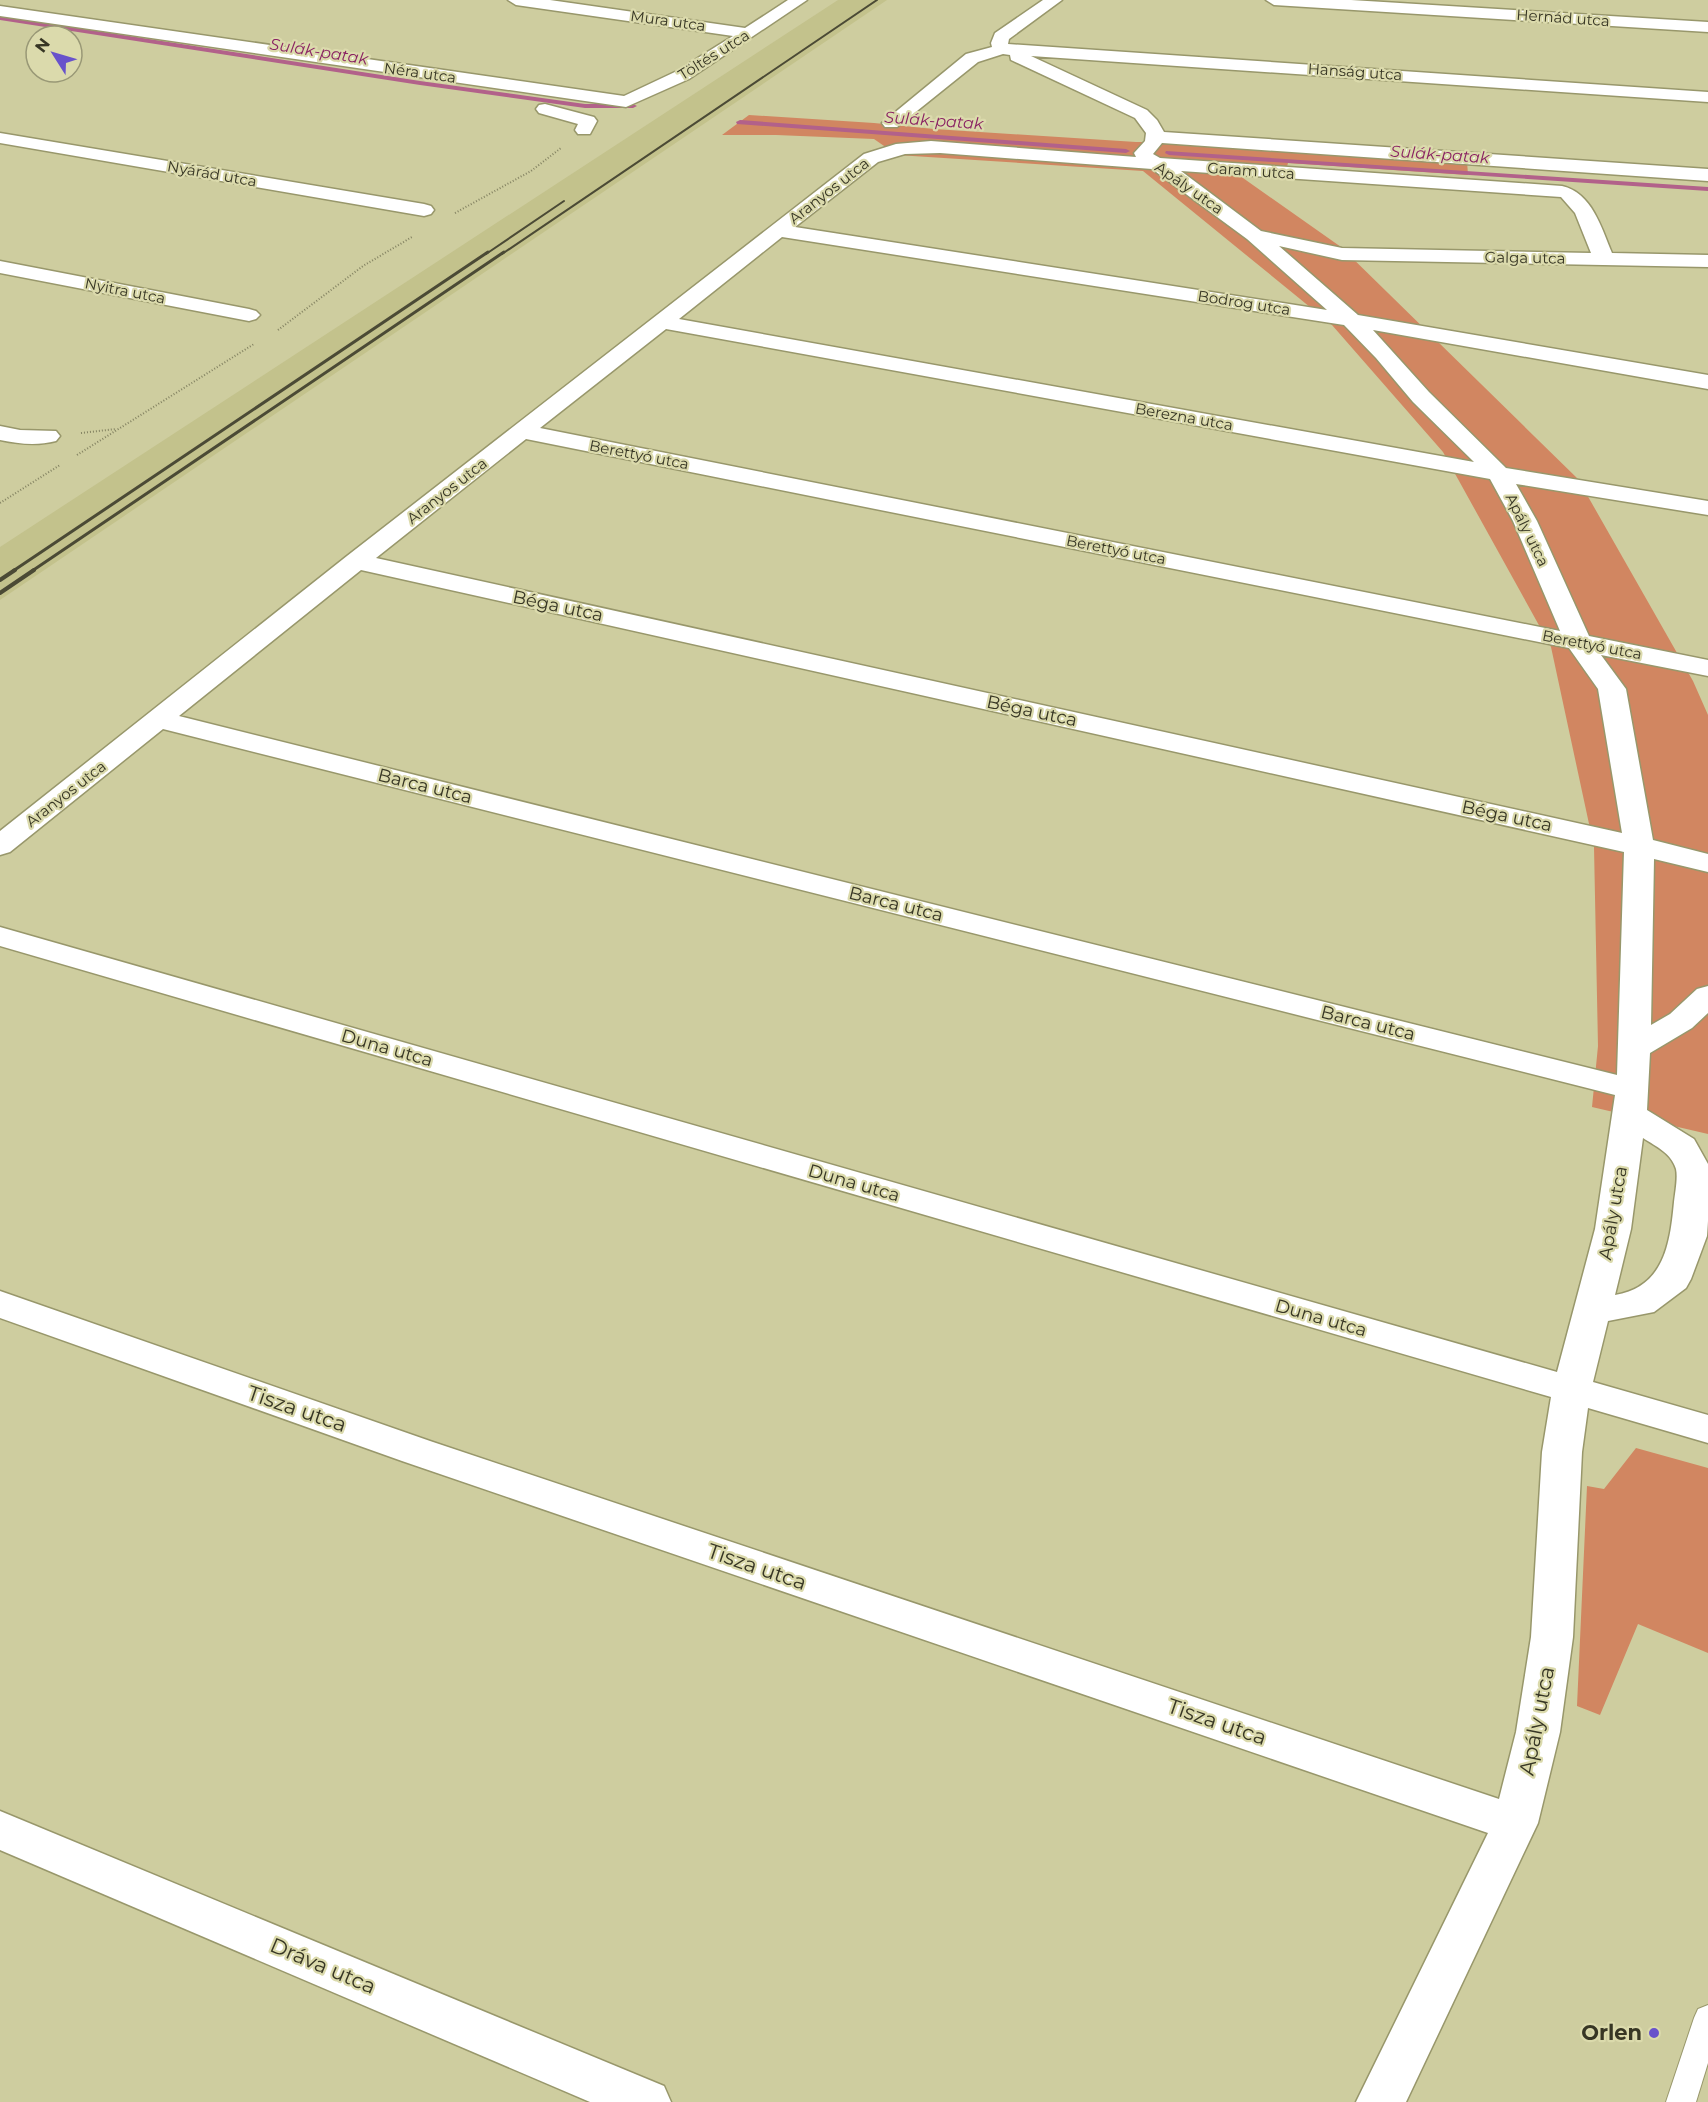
<svg xmlns="http://www.w3.org/2000/svg" width="1708" height="2102" viewBox="0 0 1708 2102" font-family="Montserrat,sans-serif">
<style>
.built{fill:#c3c28c}
.green{fill:#d18661}
.lines{fill:none;stroke-linecap:round;stroke-linejoin:round}
.stream{fill:#b2618a;fill-rule:evenodd}
.service-casing{stroke:#98976b;stroke-width:2}
.minor-casing{stroke:#98976b;stroke-width:3}
.path{stroke:#848362;stroke-width:2;stroke-dasharray:1 2;stroke-linecap:butt}
.service{fill:#fff;fill-rule:evenodd}
.minor{fill:#fff;fill-rule:evenodd}
.rail-far2{stroke:#4b4a35;stroke-width:2}
.rail-far1{stroke:#4b4a35;stroke-width:3}
.rail{stroke:#4b4a35;stroke-width:4}
.poi-dot{fill:#6852cb;stroke:#dbdaac;stroke-width:2}
.labels{text-anchor:middle;stroke-width:4.5;stroke-linejoin:round;paint-order:stroke}
.far-street-label{font-size:15px;fill:#373624;stroke:#dbdaac}
.far-water-label{font-size:16px;font-style:italic;fill:#8a2363;stroke:#dbdaac}
.street-label{font-size:18px;fill:#373624;stroke:#dbdaac}
.near-street-label{font-size:21px;fill:#373624;stroke:#dbdaac}
.near-poi-label{font-size:21px;font-weight:bold;fill:#373624;stroke:#dbdaac;text-anchor:end}
</style>
<rect width="100%" height="100%" fill="#cecd9f"/>
<polygon class="built" points="838,0 887,0 0,600 0,547"/>
<g class="green">
<polygon points="749,115 874,123 934,129 1136,142 1184,142 1467,161 1468,175 1288,163 1286,170 1226,166 1341,247 1578,479 1693,681 1708,715 1708,1134 1592,1107 1598,1046 1594,847 1551,647 1443,452 1332,325 1143,171 897,155 874,139 776,135 722,135"/>
<polygon points="1636,1448 1708,1468 1708,1653 1638,1624 1600,1715 1577,1706 1587,1486 1604,1489"/>
</g>
<g class="lines">
<g class="stream">
<polygon points="0,16 420,81 585,104 633,104 637,106 633,108 585,108 420,85 0,20"/>
<polygon points="740,120 1126,149 1130,151 1126,153 737,124 736,122"/>
<polygon points="1166,151 1708,187 1708,191 1169,155 1165,153"/>
</g>
<g class="service-casing">
<polygon id="service" points="1708,2005 1708,2063 1696,2102 1666,2102 1694,2018 1698,2009"/>
</g>
<g class="minor-casing">
<g id="minor">
<polygon points="508,0 550,0 745,28 788,0 807,0 689,79 626,107 0,16 0,6 624,96 677,71 733,36 516,5"/>
<path d="M1043,0H1062L1009,39L1008,44L1708,92V102L1031,56L1147,110L1157,120L1164,132L1708,169V181L1162,143L1153,154L1160,158L1562,186C1592,193 1601,227 1612,253L1708,255V267L1342,260L1279,246L1358,315L1708,375V389L1373,330L1429,392L1506,468L1708,501V515L1516,484L1537,521L1589,636L1708,660V676L1601,655L1626,689L1653,840L1708,854V872L1654,859L1651,1025L1670,1014L1697,989L1708,986V1013L1692,1028L1650,1053L1647,1110L1694,1139L1708,1164V1221L1707,1236L1691,1279L1686,1288L1654,1312L1608,1321L1593,1382L1708,1415V1443L1588,1408L1582,1452L1573,1637L1560,1732L1538,1823L1406,2102H1356L1488,1833L402,1461L0,1318V1291L430,1441L1499,1799L1516,1732L1531,1637L1542,1452L1551,1397L0,946V927L1557,1372L1595,1229L1615,1095L163,729L10,852L0,855V831L347,556L864,154L896,144L931,141L1136,157L1134,153L1145,141L1146,133L1135,118L1011,60L1010,55L1003,54L978,62L897,127H885L882,123L966,54L992,47L991,43L995,33ZM940,153L1152,169L1247,239L1327,310L795,227L878,162L905,154ZM1181,171L1561,197L1575,213L1591,253L1342,248L1261,231ZM782,237L1344,325L1376,358L1413,402L1474,462L679,319ZM666,329L1490,479L1513,521L1560,631L540,428ZM526,439L1569,648L1598,689L1622,833L376,558ZM361,570L1624,852L1617,1075L179,716ZM1643,1138C1657,1147 1671,1153 1676,1169C1678,1178 1675,1193 1674,1202C1670,1244 1664,1287 1615,1295L1631,1229Z"/>
<polygon points="1266,0 1351,0 1708,22 1708,32 1274,5"/>
<polygon points="545,104 594,117 597,121 590,134 578,134 575,130 578,124 539,113 536,109 539,105"/>
<polygon points="0,133 424,204 431,206 434,210 431,214 424,216 0,143"/>
<polygon points="0,261 249,309 256,311 260,315 256,319 249,321 0,273"/>
<path d="M0,426L20,430L56,431L60,436L56,441C37,446 19,444 0,440Z"/>
<polygon points="0,1811 664,2086 671,2102 590,2102 0,1850"/>
</g>
</g>
<g class="path">
<polyline points="455,213 531,171 561,148"/>
<polyline points="278,330 363,266 412,237"/>
<polyline points="81,433 116,429"/>
<polyline points="77,455 254,344"/>
<polyline points="0,503 60,465"/>
</g>
<use href="#service" class="service"/>
<use href="#minor" class="minor"/>
<g class="rail-far2">
<polyline points="486,254 564,201"/>
<polyline points="502,254 877,0"/>
</g>
<g class="rail-far1">
<polyline points="13,571 488,252"/>
<polyline points="32,571 504,252"/>
</g>
<g class="rail">
<polyline points="0,580 15,570"/>
<polyline points="0,593 34,570"/>
</g>
</g>
<circle class="poi-dot" cx="1654" cy="2033" r="6"/>
<g class="labels">
<g class="far-street-label">
<text transform="translate(1563 18) rotate(4)" y="5">Hernád utca</text>
<text transform="translate(668 21) rotate(8)" y="5">Mura utca</text>
<text transform="translate(714 55) rotate(-32)" y="5">Töltés utca</text>
<text transform="translate(1355 72) rotate(4)" y="5">Hanság utca</text>
<text transform="translate(420 73) rotate(8)" y="5">Néra utca</text>
<text transform="translate(1251 171) rotate(4)" y="5">Garam utca</text>
<text transform="translate(212 174) rotate(10)" y="5">Nyárád utca</text>
<text transform="translate(1189 188) rotate(35)" y="5">Apály utca</text>
<text transform="translate(829 191) rotate(-38)" y="5">Aranyos utca</text>
<text transform="translate(1525 258) rotate(1)" y="5">Galga utca</text>
<text transform="translate(125 291) rotate(11)" y="5">Nyitra utca</text>
<text transform="translate(1244 303) rotate(9)" y="5">Bodrog utca</text>
<text transform="translate(1184 417) rotate(10)" y="5">Berezna utca</text>
<text transform="translate(639 455) rotate(11)" y="5">Berettyó utca</text>
<text transform="translate(447 491) rotate(-38)" y="5">Aranyos utca</text>
<text transform="translate(1527 530) rotate(64)" y="5">Apály utca</text>
<text transform="translate(1116 550) rotate(11)" y="5">Berettyó utca</text>
<text transform="translate(1592 645) rotate(11)" y="5">Berettyó utca</text>
<text transform="translate(66 794) rotate(-38)" y="5">Aranyos utca</text>
</g>
<g class="far-water-label">
<text transform="translate(319 51) rotate(9)" y="6">Sulák-patak</text>
<text transform="translate(934 120) rotate(4)" y="6">Sulák-patak</text>
<text transform="translate(1440 154) rotate(4)" y="6">Sulák-patak</text>
</g>
<g class="street-label">
<text transform="translate(558 606) rotate(12)" y="6">Béga utca</text>
<text transform="translate(1032 711) rotate(12)" y="6">Béga utca</text>
<text transform="translate(425 786) rotate(14)" y="6">Barca utca</text>
<text transform="translate(1507 816) rotate(12)" y="6">Béga utca</text>
<text transform="translate(896 904) rotate(14)" y="6">Barca utca</text>
<text transform="translate(1368 1023) rotate(14)" y="6">Barca utca</text>
<text transform="translate(387 1048) rotate(16)" y="6">Duna utca</text>
<text transform="translate(854 1183) rotate(16)" y="6">Duna utca</text>
<text transform="translate(1613 1213) rotate(-80)" y="6">Apály utca</text>
<text transform="translate(1321 1318) rotate(16)" y="6">Duna utca</text>
</g>
<g class="near-street-label">
<text transform="translate(297 1409) rotate(19)" y="7">Tisza utca</text>
<text transform="translate(757 1567) rotate(19)" y="7">Tisza utca</text>
<text transform="translate(1537 1721) rotate(-79)" y="7">Apály utca</text>
<text transform="translate(1217 1722) rotate(19)" y="7">Tisza utca</text>
<text transform="translate(323 1966) rotate(23)" y="7">Dráva utca</text>
</g>
<g class="near-poi-label">
<text x="1642" y="2040">Orlen</text>
</g>
</g>
<g transform="translate(54 54) rotate(307)"><circle r="28" fill="#dbdaac" stroke="#999876" stroke-width="1.5"/>
<path d="M0-4.5L10 22L0 15L-10 22Z" fill="#6852cb"/>
<text y="-9" font-size="16" font-weight="bold" text-anchor="middle" fill="#373624">N</text>
</g>
</svg>
